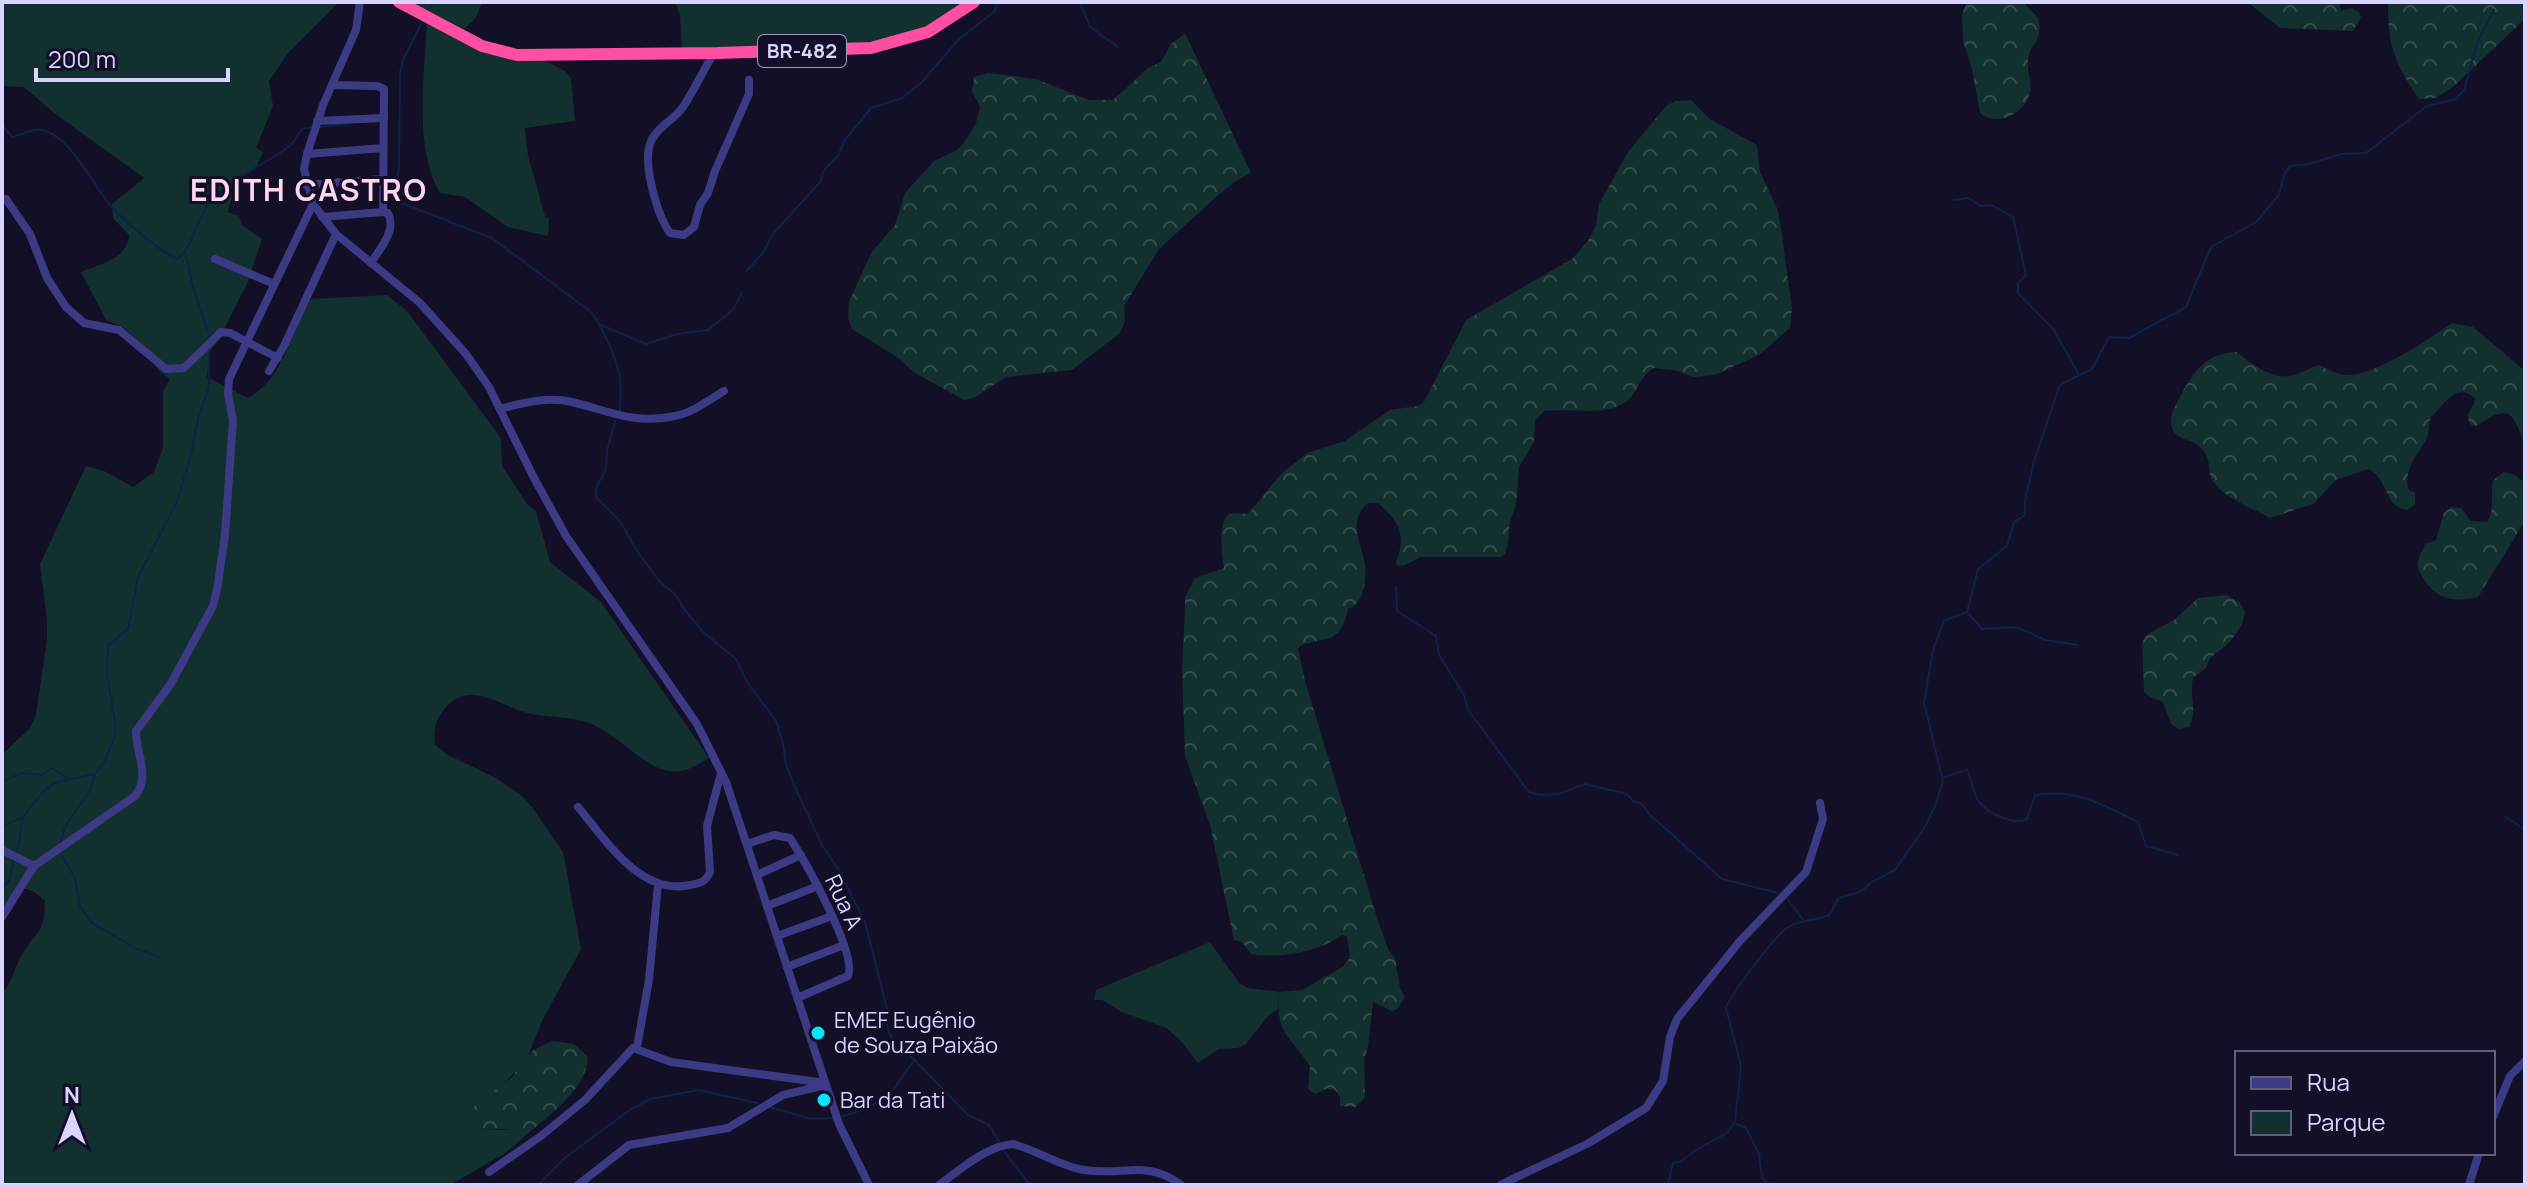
<svg xmlns="http://www.w3.org/2000/svg" width="2527" height="1187" viewBox="0 0 2527 1187" font-family="Manrope,sans-serif">
<style>
.green{fill:#12302f}
.forest{fill:url(#forest-crowns)}
.lines{fill:none;stroke-linecap:round;stroke-linejoin:round}
.stream{stroke:#0c2248;stroke-width:2}
.minor{stroke:#3d3a85;stroke-width:8}
.highway{stroke:#ff4fa3;stroke-width:12}
.poi-dot{fill:#00e5ff;stroke:#130f26;stroke-width:3}
.labels{text-anchor:middle;stroke-width:6;stroke-linejoin:round;paint-order:stroke}
.shield{fill:#130f26;stroke:#9e99be;stroke-width:2}
.shield-label{font-size:20px;font-weight:bold;fill:#d9d4ff}
.street-label{font-size:22px;fill:#d9d4ff;stroke:#130f26}
.poi-label{font-size:22px;fill:#d9d4ff;stroke:#130f26;text-anchor:start}
.district-label{font-size:30px;font-weight:bold;letter-spacing:2px;fill:#ffd6f0;stroke:#130f26}
</style>
<defs>
<pattern id="forest-crowns" width="20" height="18" patternUnits="userSpaceOnUse" patternTransform="scale(2)"><rect width="20" height="18" fill="#12302f"/><path d="M2 6a3 3 0 1 1 6 0M12 15a3 3 0 1 1 6 0" fill="none" stroke="#344d4e"/></pattern>
</defs>
<rect width="100%" height="100%" fill="#130f26"/>
<g class="green">
<path d="M2,2H339L289,52L269,81L273,106L256,148L263,152L256,168L235,183L228,212L239,216L242,225L262,239L247,284L219,339L209,353L207,377L248,398C283,379 292,331 311,299L387,295L407,311L501,438L502,466L527,504L536,511L550,562L601,602L709,758C694,767 682,775 664,770C644,765 615,734 592,724C572,716 552,718 532,714C502,708 472,680 447,706C436,718 433,729 435,745L448,755L496,778L522,796L532,807L563,852L581,949L542,1021L526,1061L495,1092L468,1111L479,1129L514,1130L523,1138L504,1154L450,1185H2V994C13,981 14,967 23,953C38,928 44,935 45,901L33,891L18,887L2,914V755L29,729L36,715L47,639V620L40,564L86,466L104,471L133,487L154,472L163,448V391L170,379L160,372L134,337L123,327L106,320L81,272C100,264 128,259 129,235L113,218L112,204L144,178L54,113L24,87L2,86Z"/>
<polygon points="412,2 482,2 476,18 464,29"/>
<polygon points="675,2 968,2 943,19 915,32 866,44 682,50 680,15"/>
<path d="M427,21L479,51L512,60H544L565,71L571,78L575,121L525,128L528,156L545,216L549,219L548,236L508,227L465,197L440,193C413,148 425,72 427,21Z"/>
<polygon points="1210,942 1239,983 1248,988 1279,992 1278,1009 1268,1016 1246,1044 1238,1048 1219,1049 1198,1063 1181,1041 1166,1028 1122,1012 1102,1000 1094,1000 1096,990"/>
</g>
<g class="forest">
<path d="M1967,2H2023L2038,18C2044,43 2030,42 2028,60C2027,71 2032,81 2030,92C2026,113 1997,128 1980,113L1972,69L1963,41L1962,15Z"/>
<polygon points="2248,2 2339,2 2341,11 2352,8 2359,12 2361,17 2353,31 2280,28"/>
<path d="M2388,2H2525V19L2454,86L2436,98L2419,99C2394,62 2388,47 2388,2Z"/>
<polygon points="1185,33 1251,173 1237,180 1217,196 1159,249 1124,306 1125,321 1120,333 1072,370 1006,377 974,398 964,400 915,373 897,357 852,329 848,318 849,302 871,253 895,225 905,193 934,161 957,150 964,143 976,123 980,107 972,91 974,77 988,73 1036,79 1089,100 1113,100 1148,68 1161,62 1171,44"/>
<path d="M1691,100L1710,119L1757,145L1760,172L1777,208L1780,222L1792,308L1790,328L1759,355L1715,375L1694,377L1674,370L1654,368C1640,375 1638,393 1626,402C1603,417 1570,408 1544,411L1535,421L1534,442L1519,467L1516,505L1510,521L1508,542L1505,554L1501,557H1421L1405,565L1397,566L1396,562C1407,535 1399,521 1378,503H1368C1347,521 1361,542 1365,564C1367,578 1364,604 1348,609C1340,643 1331,636 1302,645L1298,648L1305,681L1376,915L1388,949L1395,958L1400,988L1405,997L1397,1009L1392,1011L1373,1002L1368,1046L1364,1059L1365,1097L1356,1107L1340,1106V1097L1335,1090L1326,1089L1315,1094L1308,1089L1310,1066C1288,1034 1276,1034 1279,992L1302,990L1344,966L1350,957L1347,936L1342,935C1319,952 1280,959 1251,954L1242,942L1234,940L1210,825L1185,756L1182,671L1185,608V597L1195,578L1224,568C1222,557 1218,522 1228,515C1233,512 1242,514 1248,514L1281,474L1307,453L1345,441L1390,410L1418,406L1424,402L1466,320L1572,259L1588,241L1596,225L1599,204L1628,152L1667,105L1677,101Z"/>
<path d="M2452,323L2473,327L2525,371V448C2515,413 2509,402 2477,426L2471,425C2462,412 2475,410 2475,398C2460,385 2449,397 2439,409C2436,412 2432,415 2430,419C2428,425 2430,431 2427,438C2418,455 2402,470 2409,490L2415,493V504L2407,510C2384,507 2389,479 2368,469L2336,480L2313,504L2270,518C2253,508 2223,498 2213,481C2206,469 2213,460 2201,448C2193,439 2176,440 2172,428C2169,419 2172,412 2176,405C2190,377 2202,353 2237,352C2249,363 2272,379 2289,376C2298,375 2310,368 2319,365C2329,370 2338,375 2349,375C2375,375 2431,338 2452,323Z"/>
<path d="M2504,472L2515,475L2525,483V521L2478,597C2456,602 2439,601 2425,581C2422,576 2417,569 2418,563C2418,557 2423,550 2425,544L2436,540L2444,513L2451,507L2461,508L2471,521L2487,522C2495,512 2490,492 2493,480Z"/>
<path d="M2227,595L2240,603L2245,612L2242,625L2229,643L2210,658L2206,668L2193,678C2189,695 2198,712 2189,727L2178,729L2171,724L2163,702L2150,697L2144,692L2142,642L2148,634L2174,620L2198,598Z"/>
<path d="M552,1041L574,1044L588,1057C587,1091 546,1117 523,1138C507,1121 484,1135 465,1125L464,1119L468,1111L511,1078L532,1051Z"/>
</g>
<g class="lines">
<g class="stream">
<polyline points="1080,2 1090,27 1118,47"/>
<polyline points="428,11 433,2"/>
<path d="M423,20L404,58L400,72L399,170L391,195L401,203L492,238L591,312C603,327 617,360 620,378C621,389 620,401 620,411"/>
<path d="M2,125L12,137C22,135 31,128 42,130C69,135 93,184 109,204C122,219 159,251 177,259C194,248 196,217 211,201C233,176 261,167 287,148C294,144 297,135 302,129L312,127"/>
<polyline points="320,127 353,123"/>
<polyline points="1953,200 1969,198 1980,206 1991,205 2013,217 2026,275 2018,283 2018,293 2054,330 2079,375"/>
<polyline points="185,252 194,291 210,337"/>
<polyline points="746,271 764,252 772,235 820,182 824,170 838,156 845,140 871,108 902,98 922,82 958,40 995,11 998,2"/>
<polyline points="601,325 646,344 678,334 708,330 733,310 742,292"/>
<polyline points="615,421 607,451 606,469 596,488 596,497 620,521 637,551 660,582 675,594 684,609 703,632 736,659 747,682 776,721 783,743 786,765 799,796 822,845 840,872 865,922 887,1009 887,1026 890,1035 968,1115 989,1125 999,1142"/>
<polyline points="1396,587 1397,611 1436,636 1439,655 1464,695 1468,710 1529,792 1540,795 1559,794 1585,784 1627,794 1634,802 1641,803 1649,814 1722,879 1778,893"/>
<polyline points="1968,613 1982,629 2017,627 2045,640 2078,645"/>
<path d="M1944,777L1967,770C1972,779 1972,792 1979,802C1988,813 2014,826 2027,819L2035,795C2077,788 2102,805 2138,822L2146,846L2178,855"/>
<polyline points="2,781 23,773 42,775 52,768 69,779"/>
<polyline points="2505,816 2525,830"/>
<polyline points="2,827 22,817"/>
<polyline points="61,842 65,827 90,790 95,774 104,762 114,739 116,728 107,675 108,645 128,629 138,577 176,504 189,463 199,415 209,388 209,350"/>
<polyline points="17,852 23,817 42,793 54,783 94,774"/>
<polyline points="62,856 75,878 80,906 92,923 137,949 160,957"/>
<polyline points="2,887 9,881 14,860"/>
<polyline points="1786,897 1803,920"/>
<polyline points="770,1107 811,1119 833,1118"/>
<path d="M843,1116C858,1112 880,1104 891,1092C900,1083 905,1070 915,1060"/>
<polyline points="1736,1124 1746,1128 1759,1154 1762,1178 1770,1185"/>
<polyline points="1004,1151 1030,1185"/>
<polyline points="538,1185 566,1157 631,1109 650,1099 699,1090 757,1103"/>
<path d="M1668,1185L1673,1163L1680,1162L1696,1150L1728,1132L1735,1121L1741,1066L1726,1008C1730,995 1775,936 1787,928C1799,919 1815,921 1829,915L1839,898L1860,892L1872,882L1895,870L1925,827L1935,806L1943,781L1924,703L1933,650L1944,621L1967,612L1978,569L2007,546L2014,522L2025,515C2023,494 2031,483 2033,464L2059,387L2063,383L2092,369L2109,337L2129,338L2186,307L2211,247L2256,222L2279,195L2284,175L2290,166L2309,164L2341,154L2366,153L2427,106L2456,99L2464,90L2477,43L2494,10"/>
</g>
<g class="minor">
<polyline points="360,2 356,30 323,105 307,154 304,169 313,204 336,234 420,303 466,354 489,387 534,478 566,536 697,724 726,782 839,1124 869,1185"/>
<path d="M714,53C703,71 694,90 683,107C674,120 655,128 650,144C643,165 657,215 670,233L684,235L694,227L700,205L708,193L715,171L749,94V80"/>
<polyline points="332,85 377,86 384,89 383,212"/>
<polyline points="317,121 384,118"/>
<polyline points="307,154 383,148"/>
<polyline points="306,185 382,179"/>
<polyline points="6,199 30,234 47,278 66,307 84,323 119,330 166,369 184,368 221,332 230,333 278,358"/>
<polyline points="322,217 383,212"/>
<polyline points="215,259 274,284"/>
<path d="M371,263C380,248 397,231 388,213L383,212"/>
<polyline points="269,371 284,346 336,234"/>
<path d="M500,409C523,403 548,396 572,402C609,411 635,425 675,416C692,413 709,400 724,391"/>
<path d="M578,807C606,840 640,896 690,885C700,883 706,882 710,872L707,826L721,773"/>
<path d="M747,844L774,835L790,838C805,861 858,955 848,976L797,998"/>
<polyline points="2,850 34,866"/>
<polyline points="757,875 801,855"/>
<polyline points="767,906 818,886"/>
<path d="M2,917L34,866L135,796C151,777 136,753 136,731L170,685L213,606L217,590L225,535L233,420L228,395L229,379L313,204"/>
<polyline points="777,936 832,916"/>
<polyline points="787,967 844,945"/>
<polyline points="637,1047 649,980 658,884"/>
<polyline points="2493,1117 2510,1076 2525,1061"/>
<polyline points="489,1172 541,1136 585,1100 633,1048 671,1062 825,1083"/>
<polyline points="578,1185 629,1145 728,1128 783,1095 826,1085"/>
<path d="M939,1185C960,1170 986,1146 1013,1144C1037,1150 1059,1166 1084,1170C1124,1176 1146,1159 1181,1185"/>
<polyline points="1500,1185 1587,1144 1646,1108 1663,1081 1670,1037 1677,1019 1740,941 1806,872 1823,819 1820,803"/>
<polyline points="2469,1185 2479,1153"/>
</g>
<polyline class="highway" points="399,2 482,46 517,55 717,53 871,48 928,32 974,2"/>
</g>
<g class="poi-dot">
<circle cx="818" cy="1033" r="8"/>
<circle cx="824" cy="1100" r="8"/>
</g>
<g class="labels">
<rect class="shield" x="758" y="35" width="88" height="32" rx="6"/>
<g class="shield-label">
<text x="802" y="58">BR-482</text>
</g>
<g class="street-label">
<text transform="translate(844 902) rotate(65)" y="8">Rua A</text>
</g>
<g class="poi-label">
<text x="834" y="1028">EMEF Eugênio<tspan x="834" dy="25">de Souza Paixão</tspan></text>
<text x="840" y="1108">Bar da Tati</text>
</g>
<g class="district-label">
<text x="309" y="201">EDITH CASTRO</text>
</g>
</g>
<rect width="2527" height="1187" fill="none" stroke="#d9d4ff" stroke-width="8"/>
<rect x="2235" y="1051" width="260" height="104" fill="#130f26" stroke="#625e7d" stroke-width="2"/>
<rect x="2251" y="1077" width="40" height="12" fill="#3d3a85" stroke="#625e7d" stroke-width="2"/>
<text x="2307" y="1091" font-size="24" fill="#d9d4ff">Rua</text>
<rect x="2251" y="1111" width="40" height="24" fill="#12302f" stroke="#625e7d" stroke-width="2"/>
<text x="2307" y="1131" font-size="24" fill="#d9d4ff">Parque</text>
<g transform="translate(72 1115)" stroke="#130f26" stroke-width="6" paint-order="stroke">
<path d="M0-6L14 30L0 20L-14 30Z" fill="#d9d4ff"/>
<text y="-12" font-size="22" font-weight="bold" text-anchor="middle" fill="#d9d4ff">N</text>
</g>
<path d="M36 68v12h192v-12" fill="none" stroke="#d9d4ff" stroke-width="4"/>
<text x="48" y="68" font-size="24" fill="#d9d4ff" stroke="#130f26" stroke-width="6" paint-order="stroke">200 m</text>
</svg>
